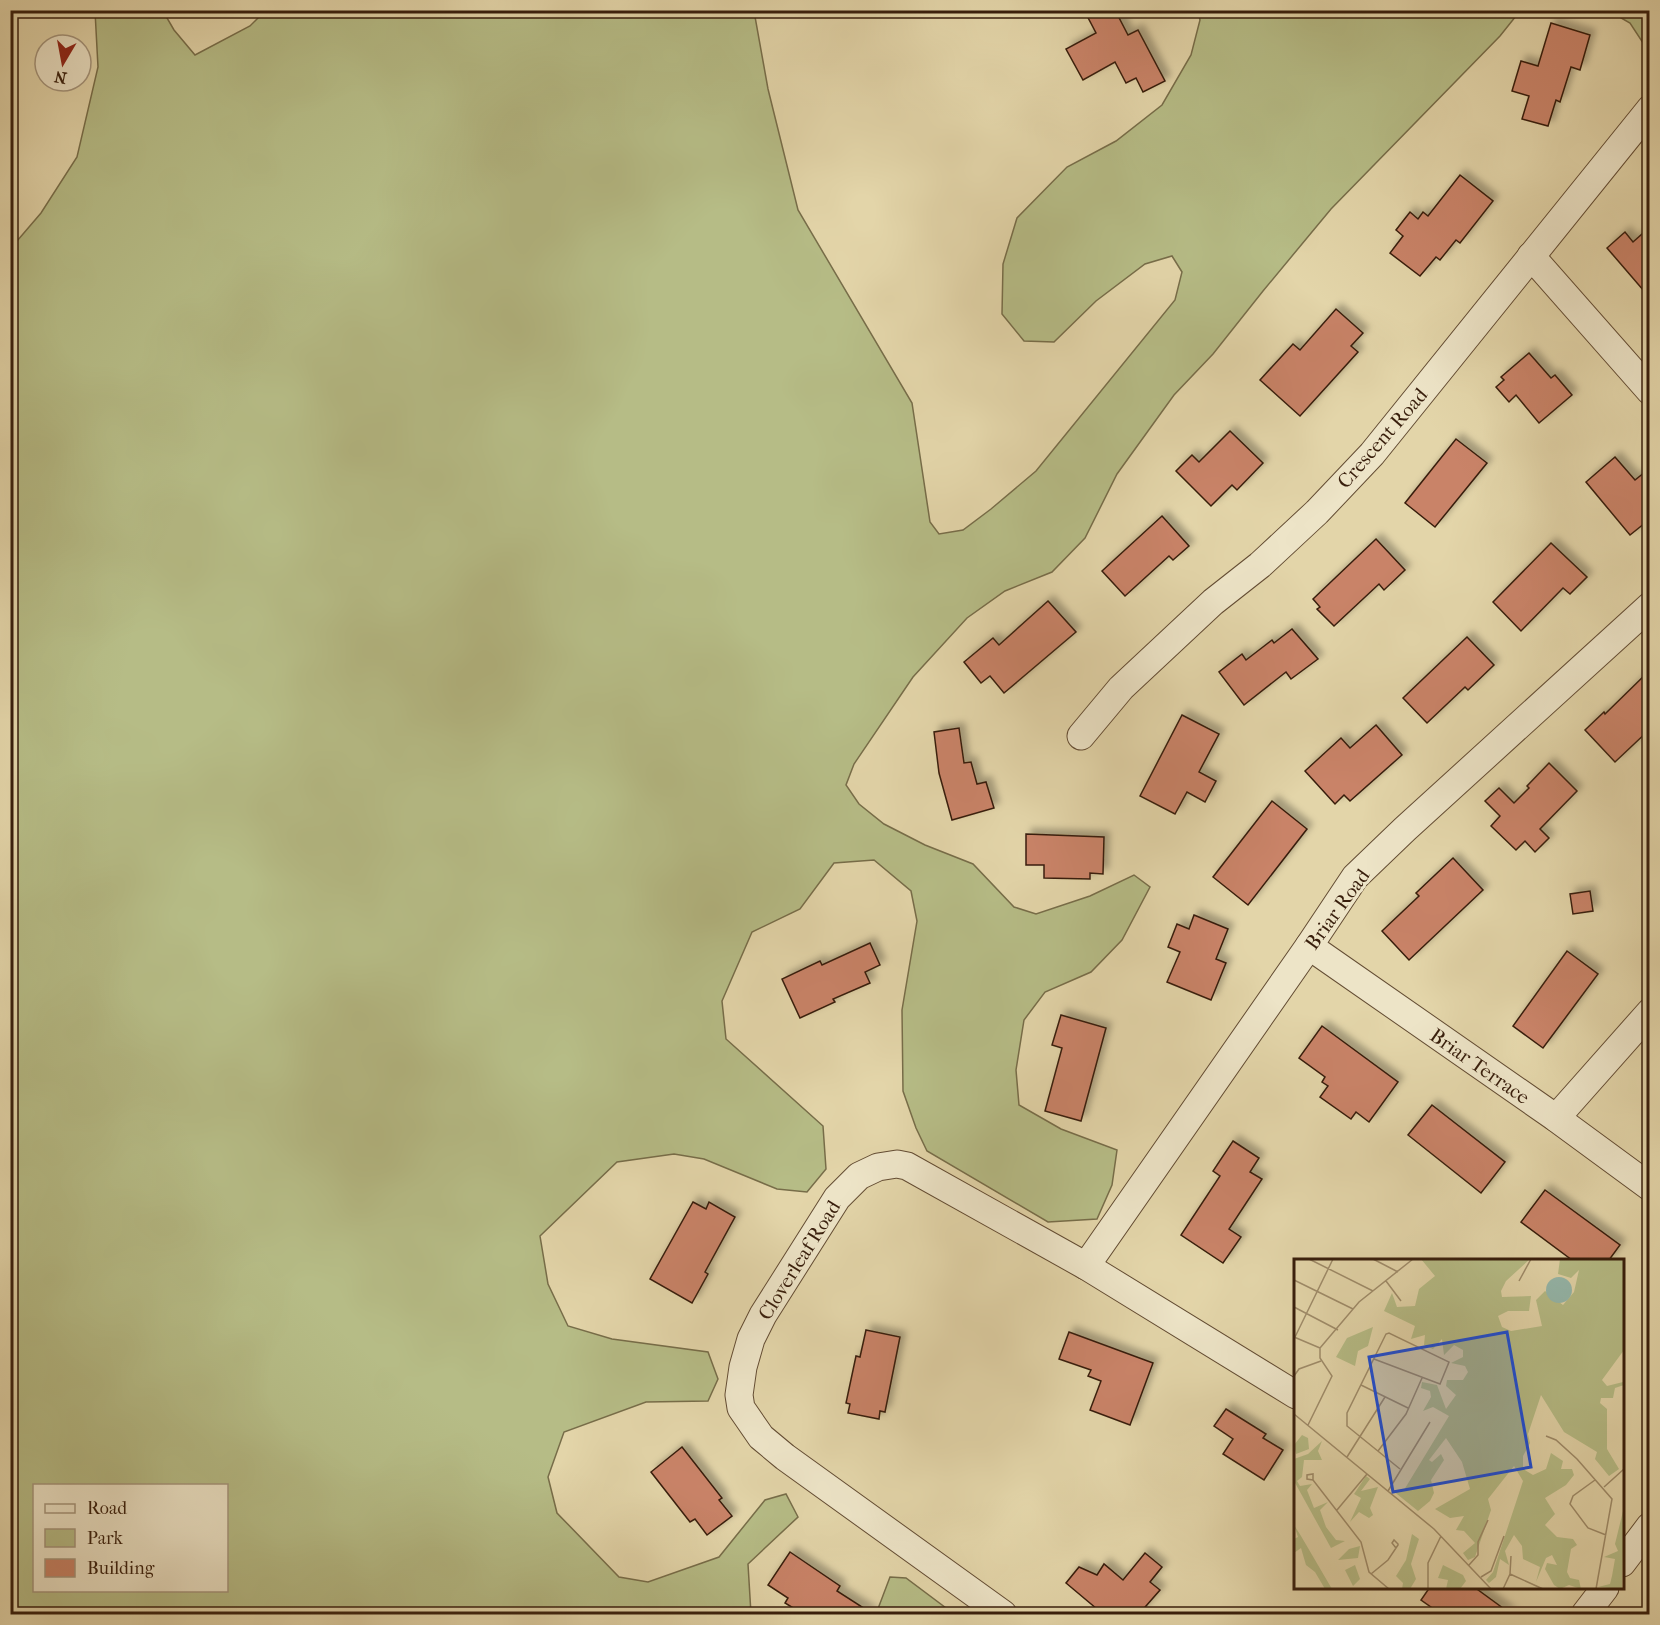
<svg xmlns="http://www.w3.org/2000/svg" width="1660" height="1625" viewBox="0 0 1660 1625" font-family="'IM FELL French Canon',serif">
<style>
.green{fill:#b6bc86;stroke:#776d49;stroke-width:1.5;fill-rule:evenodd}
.building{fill:#c98367;stroke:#381e0c;stroke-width:1.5;filter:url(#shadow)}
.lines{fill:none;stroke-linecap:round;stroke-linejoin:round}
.street-casing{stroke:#634c33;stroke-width:29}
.street{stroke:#ede4c7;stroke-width:27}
.labels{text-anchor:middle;stroke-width:6;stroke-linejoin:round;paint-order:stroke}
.street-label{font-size:20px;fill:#381e0c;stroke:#ede4c7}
.inset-road{fill:none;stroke:#9f8c6a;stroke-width:1.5}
.view{fill:#1d4ed8;fill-opacity:0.15;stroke:#1d4ed8;stroke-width:3}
.inset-edge{fill:none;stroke:#381e0c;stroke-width:3}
</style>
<defs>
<filter id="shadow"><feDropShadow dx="5.5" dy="-5.5" stdDeviation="3" flood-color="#0004"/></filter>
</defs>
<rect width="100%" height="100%" fill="#e3d5a9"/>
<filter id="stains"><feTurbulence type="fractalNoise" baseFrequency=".00333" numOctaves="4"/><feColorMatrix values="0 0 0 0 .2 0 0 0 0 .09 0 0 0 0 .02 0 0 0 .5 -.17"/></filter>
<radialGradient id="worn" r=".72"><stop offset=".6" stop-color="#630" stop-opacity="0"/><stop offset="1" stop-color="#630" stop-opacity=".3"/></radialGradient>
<g class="green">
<path d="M95,11H163L174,30L195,55L250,26L265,11H754L768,89L798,210L912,403L930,522L939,534L963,530L991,509L1036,471L1175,300L1182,272L1172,256L1145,264L1096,301L1054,342L1024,341L1002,314L1003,264L1017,218L1067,167L1116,141L1162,105L1191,55L1200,20L1198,11H1520L1500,36L1331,209L1263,291L1213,354L1174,395L1117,474L1085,538L1052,572L1005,591L967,618L913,677L854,764L846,785L859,804L884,824L925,845L973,864L1014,907L1036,914L1090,896L1134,875L1150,887L1122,940L1091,972L1045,992L1024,1020L1016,1070L1019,1105L1061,1129L1117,1150L1112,1185L1097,1219L1048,1222L927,1151L916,1128L903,1091L902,1010L917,921L911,891L874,860L834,863L800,909L752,932L722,1001L726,1039L823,1126L826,1169L807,1192L777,1189L704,1159L674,1154L617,1162L540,1236L548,1284L568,1326L612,1339L708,1352L718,1379L708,1401L646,1402L564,1432L548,1477L557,1513L619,1577L648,1582L719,1557L765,1500L786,1494L798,1517L748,1564L751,1614H11V248L41,213L77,157L98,67ZM34,1486H226V1590H34Z"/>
<polygon points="1609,11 1649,11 1649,45 1645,46 1630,23"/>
<polygon points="890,1577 906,1578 954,1614 876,1614"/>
</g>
<g class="building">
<polygon points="1084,10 1115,10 1128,35 1138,30 1165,81 1143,92 1136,78 1126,83 1115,62 1083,80 1066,49 1096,33"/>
<polygon points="1551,23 1590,35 1580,70 1571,67 1560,102 1556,100 1548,126 1522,119 1529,96 1512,91 1521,61 1538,66"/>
<polygon points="1460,175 1493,201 1460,243 1456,240 1440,260 1436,257 1420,276 1390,253 1403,236 1396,230 1410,212 1418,219 1423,212 1428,216"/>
<polygon points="1650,227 1650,298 1607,248 1625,232 1633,242"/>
<polygon points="1336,309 1363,333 1351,346 1358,352 1300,416 1260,380 1293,344 1300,350"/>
<polygon points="1529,353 1551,378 1555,375 1572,395 1539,423 1516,395 1509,402 1496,387 1504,380 1501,377"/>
<polygon points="1230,431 1263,463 1237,490 1232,485 1211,506 1176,471 1192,455 1199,462"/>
<polygon points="1456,439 1487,463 1435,527 1405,503"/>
<polygon points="1615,457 1635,480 1650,468 1650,519 1630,535 1586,482"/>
<polygon points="1162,516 1189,546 1173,560 1169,556 1125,596 1102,571"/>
<polygon points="1376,539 1405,570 1384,590 1379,584 1334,626 1317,609 1320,607 1313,599"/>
<polygon points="1551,543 1587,577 1570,594 1563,588 1521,631 1493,602"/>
<polygon points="1048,601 1076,632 1004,693 990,676 981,683 964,662 993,638 999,645"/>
<polygon points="1292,629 1318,659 1291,679 1286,672 1244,705 1219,672 1242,654 1246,660 1272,640 1274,643"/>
<polygon points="1467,637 1494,665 1468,690 1465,687 1427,723 1403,698"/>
<polygon points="1650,670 1650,729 1615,762 1585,730 1604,712 1605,714"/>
<polygon points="1182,715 1219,734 1199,772 1216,781 1205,802 1187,792 1175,814 1140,796"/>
<polygon points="1376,725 1402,755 1350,801 1344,795 1335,804 1305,771 1341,738 1350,748"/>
<polygon points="959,728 964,763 971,762 977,784 986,782 994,808 952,820 939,773 934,732"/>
<polygon points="1549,763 1577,791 1540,829 1549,838 1535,852 1525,841 1516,850 1491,826 1500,816 1485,801 1499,788 1514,803 1529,788 1527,786"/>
<polygon points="1272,801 1307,829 1248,905 1213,877"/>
<polygon points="1026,834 1104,837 1103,874 1090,873 1090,879 1044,878 1044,865 1026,865"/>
<polygon points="1453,858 1483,890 1409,960 1382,931 1419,896 1416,893"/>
<polygon points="1590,891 1593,911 1573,914 1570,894"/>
<polygon points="1194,915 1228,929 1216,959 1226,963 1211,1000 1167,982 1180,952 1168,947 1177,924 1189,929"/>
<polygon points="870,943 880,965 865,972 870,983 833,999 835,1002 800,1018 782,979 820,961 822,965"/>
<polygon points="1567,951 1598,974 1543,1048 1513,1026"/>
<polygon points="1061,1015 1106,1028 1081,1121 1045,1111 1062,1048 1052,1045"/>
<polygon points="1322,1026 1398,1082 1369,1122 1356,1112 1351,1119 1320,1097 1328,1086 1322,1082 1325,1077 1299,1058"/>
<polygon points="1432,1105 1505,1162 1481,1193 1408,1135"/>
<polygon points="1233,1141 1259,1158 1250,1172 1262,1179 1229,1229 1241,1237 1223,1263 1181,1235 1220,1176 1213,1171"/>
<polygon points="1545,1190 1620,1245 1609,1260 1572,1260 1521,1222"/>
<polygon points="693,1202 706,1209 709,1202 735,1217 705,1272 708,1274 692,1303 650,1279"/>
<polygon points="866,1330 900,1337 885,1412 880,1411 879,1419 848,1413 850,1404 846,1403 856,1356 860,1357"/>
<polygon points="1069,1332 1153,1363 1130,1425 1090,1410 1101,1381 1088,1376 1091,1370 1059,1359"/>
<polygon points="1226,1409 1266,1434 1263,1438 1283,1450 1264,1480 1223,1454 1233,1439 1214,1426"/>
<polygon points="682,1447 722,1498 719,1500 732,1516 707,1535 695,1519 690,1522 651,1472"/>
<polygon points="790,1552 840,1586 837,1591 873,1614 803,1614 785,1603 788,1598 768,1585"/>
<polygon points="1145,1553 1162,1567 1150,1582 1160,1590 1139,1614 1103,1614 1066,1583 1079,1567 1097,1575 1104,1564 1123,1580"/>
<polygon points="1430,1587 1474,1587 1511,1614 1441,1614 1421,1600"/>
</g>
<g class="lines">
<g class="street-casing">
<g id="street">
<polyline points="1531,256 1650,391"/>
<polyline points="1081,736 1121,688 1213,602 1260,565 1317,512 1372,454 1650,109"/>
<polyline points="1309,946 1556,1118 1650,1187"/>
<polyline points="1556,1118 1650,1012"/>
<polyline points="1086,1266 1309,946 1355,877 1405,829 1650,606"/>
<polyline points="1622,1563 1650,1526"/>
<polyline points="1003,1614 785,1457 761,1437 741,1408 739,1395 743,1367 751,1339 763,1315 837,1198 859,1176 878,1167 897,1164 907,1166 1086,1266 1296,1395"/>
<polyline points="1585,1614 1605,1588"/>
</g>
</g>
<use href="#street" class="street"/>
</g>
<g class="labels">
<g class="street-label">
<text transform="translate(1382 438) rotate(-49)" y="7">Crescent Road</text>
<text transform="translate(1337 909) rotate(-54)" y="7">Briar Road</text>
<text transform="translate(1480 1066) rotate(35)" y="7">Briar Terrace</text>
<text transform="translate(799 1260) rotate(-58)" y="7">Cloverleaf Road</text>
</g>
</g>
<g transform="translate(1294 1259)">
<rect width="330" height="330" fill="#e3d5a9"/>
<path d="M127,0H236L212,22L207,32L208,38L237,37L235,52H214L204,57L208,68L217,72L248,67L242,41L251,32L269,46L280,33L285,11L277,19L264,15L266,0H330V91L308,121L313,127L329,123L330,126L321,129L319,139H307L306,144L313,150V190L325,210L315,217L301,200L303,193L270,173L247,136L234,175L236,184L229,197V210L239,216L252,210L257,194L269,202L267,210H278L280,216L272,226L251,239L261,255L251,266L263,278L279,280L283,286L277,290L273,313L276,319L285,321L287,330L275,326L266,330L260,326L251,310L253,304L263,306L258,296L252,299L242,323L246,308L229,300L228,287L220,276L211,292L215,306L206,300L202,318L195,324L192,321L199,313L229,222L220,207L194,240L197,251L181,298L174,301L169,294L181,284L170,272L162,271L170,257L156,259L141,250L176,230L168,203L152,179L135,201L138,203L147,195L150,201L137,221L140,234L136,242L124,252L98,231H110L155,157L139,148L129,152L137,138L136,132L127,129L128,123L143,126L152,150L162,136L152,127L153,121H169L174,113L171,107L157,104L169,98V91L160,86L150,96L148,80L139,90L130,86L131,76L117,80L121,67L90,52L98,34L103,48L121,47L125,30L141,17ZM79,68L74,87L64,92L61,107L42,98L53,79ZM8,176L14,179L15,190L2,195L0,186ZM28,182L24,192L28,201H10L8,218L3,222L6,227L18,225L13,231L20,249L34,243L26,251L32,268L42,281L51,282L37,289L0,222V200L14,195ZM72,217L76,220L67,232L84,228L76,249L79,256L75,259L65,253L56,263L67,239L60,235ZM330,248L328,330L304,328L316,325L318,317L321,300L310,298L324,292L321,285ZM0,266L7,277L38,330H31L21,313L12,306L7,289L0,294V280L4,278ZM118,275L125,280L117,305L122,320L116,330H108L109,324L102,317L112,301ZM66,287L64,299L44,301L55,290ZM61,306L66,320L59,327L51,311ZM149,306L169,316L172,322L166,330H152L154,321L144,319Z" fill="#b6bc86"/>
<path d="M252 31a13 13 0 1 1 26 0a13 13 0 1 1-26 0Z" fill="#95b8ac"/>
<path class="inset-road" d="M15,0L79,32M79,0L104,13M0,21L59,50M92,22L107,42M225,22L237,0M0,48L44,71M0,78L26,89M1,78L39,0M26,89L65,43L119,0M80,100L146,125L155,103L95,74L92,75L53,154V167L106,210M0,117L5,110L27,102M67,126L114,149M330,134V181M0,155L140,270L197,330M14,166L38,117L26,99V89M252,177L262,181L283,200L318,240L302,330M84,192L112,155L128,119M53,198L91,138M19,221L13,220V216L19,215V221L67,283L75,313L95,330M301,221L279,237L276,245L294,269L312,276M310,228L330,210M94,232L136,163M43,251L73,215M175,306L184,296V283L194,261M77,315L94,301L104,286V285L100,281L98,284L102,289M216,315L249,330M187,318L197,312L210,277M134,330V304L147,277M209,330L216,315L217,297"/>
<path class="view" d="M213,73L237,208L99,233L75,98Z"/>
<rect width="330" height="330" class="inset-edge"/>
</g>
<rect width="1660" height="1625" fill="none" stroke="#e3d5a9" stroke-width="36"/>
<rect x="12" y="12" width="1636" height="1601" fill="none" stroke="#381e0c" stroke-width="3"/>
<rect x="18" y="18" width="1624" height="1589" fill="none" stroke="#381e0c" stroke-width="1.5"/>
<rect x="33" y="1484" width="195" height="108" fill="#ede4c7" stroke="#a5957c" stroke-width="1.5"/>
<rect x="45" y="1504" width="30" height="9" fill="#ede4c7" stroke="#a5957c" stroke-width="1.5"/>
<text x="87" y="1514" font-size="18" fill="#381e0c">Road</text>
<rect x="45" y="1529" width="30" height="18" fill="#b6bc86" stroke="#a5957c" stroke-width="1.5"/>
<text x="87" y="1544" font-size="18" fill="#381e0c">Park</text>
<rect x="45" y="1559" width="30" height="18" fill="#c98367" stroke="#a5957c" stroke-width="1.5"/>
<text x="87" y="1574" font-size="18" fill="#381e0c">Building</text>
<g transform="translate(63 63) rotate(190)"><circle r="28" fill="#ede4c7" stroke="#a5957c" stroke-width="1.5"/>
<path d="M0-4.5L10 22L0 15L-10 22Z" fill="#8f2418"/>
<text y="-9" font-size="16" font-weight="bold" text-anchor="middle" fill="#381e0c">N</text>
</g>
<rect width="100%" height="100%" filter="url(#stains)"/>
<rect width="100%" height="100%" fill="url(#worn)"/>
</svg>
